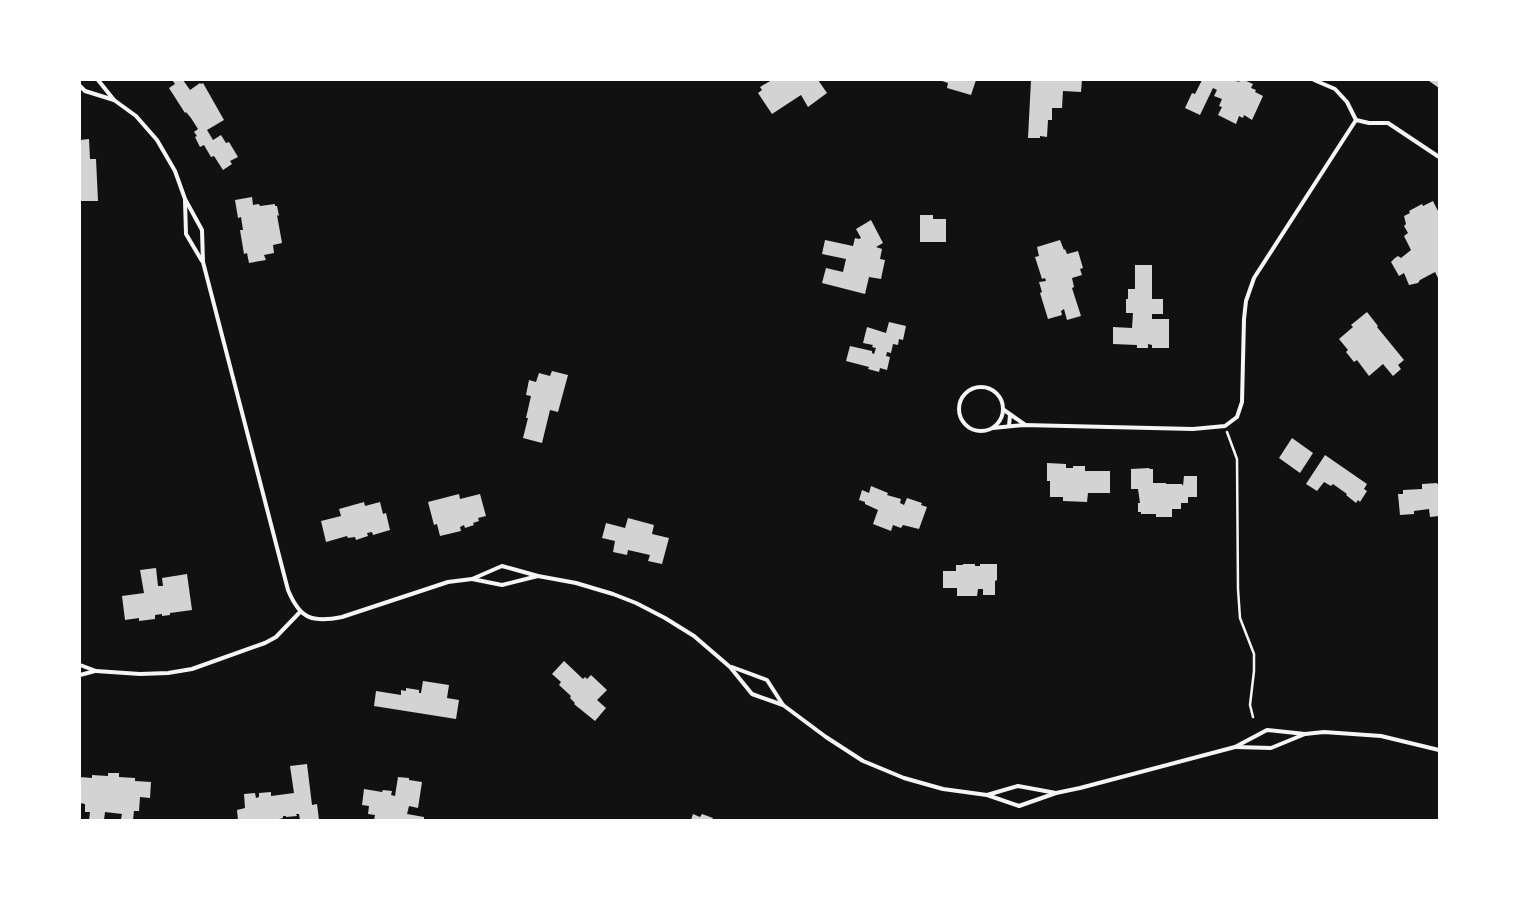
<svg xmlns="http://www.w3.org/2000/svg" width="1519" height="900" viewBox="0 0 1519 900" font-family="'Sofia Sans Condensed',sans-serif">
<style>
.building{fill:#d3d3d3}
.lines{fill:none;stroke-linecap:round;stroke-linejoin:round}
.path{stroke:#f5f5f5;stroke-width:2.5}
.minor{stroke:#f5f5f5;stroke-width:4}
</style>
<rect width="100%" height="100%" fill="#111"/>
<g class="building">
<polygon points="174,80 183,80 190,90 200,83 201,84 203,83 224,120 207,130 213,140 221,135 226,143 229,142 238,157 230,161 232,164 223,170 214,156 211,157 204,145 200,147 195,137 197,136 194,132 198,129 191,118 186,112 185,113 169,88 175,84 173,81"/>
<polygon points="772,80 818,80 827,93 808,107 801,95 772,114 758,93 762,90 760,87"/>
<polygon points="939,80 976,80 971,95 947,88 948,83"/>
<polygon points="1031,80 1082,80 1081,92 1063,91 1062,108 1052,108 1052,120 1048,120 1047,137 1040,136 1040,138 1028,138"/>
<polygon points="1202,80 1237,80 1236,81 1239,82 1240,80 1244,80 1253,84 1251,88 1256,90 1255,92 1263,96 1252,120 1244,115 1243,118 1239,116 1236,124 1218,115 1222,107 1219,106 1222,99 1214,96 1217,90 1213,88 1200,115 1185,108 1192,93 1195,94"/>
<polygon points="1430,80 1439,80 1439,88 1429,81"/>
<polygon points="89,139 90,159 96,159 98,201 80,201 80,140"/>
<polygon points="252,197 253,205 259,204 260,206 275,204 275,206 277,206 279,216 277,215 282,243 273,245 274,253 264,255 266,260 249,263 247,253 244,254 240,230 243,230 241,217 238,218 235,200"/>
<polygon points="1433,201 1439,213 1439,280 1435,272 1420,280 1418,283 1409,285 1404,273 1399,276 1391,262 1395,258 1398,256 1401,258 1411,250 1404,236 1408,233 1404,226 1406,224 1404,216 1410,213 1409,211 1422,204 1423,206"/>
<polygon points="920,215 933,215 933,219 946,219 946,242 920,242"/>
<polygon points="871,220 883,243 876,247 882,249 880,259 885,260 881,279 869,277 865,294 822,283 826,268 843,272 846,259 822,254 825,240 853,246 855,238 859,239 861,238 856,229"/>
<polygon points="1060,240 1064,250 1065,249 1067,254 1078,251 1083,268 1080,269 1082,275 1072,278 1074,287 1072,288 1081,316 1067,320 1064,309 1061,311 1062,315 1048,319 1040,293 1042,292 1039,282 1046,281 1045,278 1042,279 1035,257 1039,256 1037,247"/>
<polygon points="1135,265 1152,265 1152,299 1163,299 1163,314 1152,314 1152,319 1169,319 1169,348 1152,348 1152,345 1148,344 1148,348 1137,348 1137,345 1113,344 1113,327 1132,328 1133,313 1126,313 1126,299 1128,299 1128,289 1135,289"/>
<polygon points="1367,312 1378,326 1377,327 1404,360 1398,365 1401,369 1393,376 1383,364 1369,376 1357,360 1354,362 1346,352 1348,350 1339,339 1353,327 1351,325"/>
<polygon points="889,322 906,326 903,340 899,339 898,345 893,344 891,353 887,352 886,356 890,357 887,370 880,368 879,372 868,369 869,367 846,361 850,346 872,351 872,353 874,354 876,348 872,347 873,345 863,343 867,327 886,333"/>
<polygon points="552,371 568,375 558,412 550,410 542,443 523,438 528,418 526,418 531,396 526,395 529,380 536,382 539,373 550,376"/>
<polygon points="1292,438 1313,453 1300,473 1279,458"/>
<polygon points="1325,455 1367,484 1364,489 1367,491 1360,502 1358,500 1356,503 1346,495 1347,494 1333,484 1331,486 1324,482 1317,491 1306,484"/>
<polygon points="1047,463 1066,464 1066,468 1073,468 1073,466 1085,466 1085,471 1110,471 1110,493 1088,493 1087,502 1063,501 1063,497 1050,497 1050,481 1047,481"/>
<polygon points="1149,468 1150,469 1153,469 1153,483 1166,483 1166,484 1182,484 1183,486 1184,476 1197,476 1197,497 1188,497 1188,503 1181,503 1181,509 1172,509 1172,517 1156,517 1156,514 1141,514 1141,512 1138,512 1138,503 1140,503 1138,489 1131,489 1131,469"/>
<polygon points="1437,483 1437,484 1439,484 1439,516 1430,517 1429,509 1414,511 1414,514 1400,515 1398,494 1403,494 1403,490 1422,489 1422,484"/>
<polygon points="871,486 888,493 887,495 901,499 900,503 904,505 907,498 922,503 921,505 927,507 919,529 903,525 901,528 893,525 891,531 873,524 878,510 865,504 865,502 859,500 862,490 869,493"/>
<polygon points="459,494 460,499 480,494 486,516 478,518 479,521 473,523 474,525 465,528 464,525 460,527 461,531 440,536 437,524 434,525 428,502"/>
<polygon points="364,502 365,506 380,502 383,514 386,513 390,530 373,535 372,532 367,533 368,536 356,540 355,537 348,538 347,536 326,542 321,521 341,516 339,509"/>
<polygon points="628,518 654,525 652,534 669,538 662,564 648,561 650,555 628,550 627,555 613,552 615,541 602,538 606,523 625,528"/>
<polygon points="963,564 975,564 975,566 980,566 980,564 997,564 997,580 995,581 995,595 983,595 983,589 978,589 977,596 957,596 957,588 943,588 943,571 956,571 956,565 963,565"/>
<polygon points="156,568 158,586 163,586 162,578 187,574 192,610 170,613 170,615 162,616 162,614 155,615 155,619 139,621 139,618 125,620 122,596 144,593 140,570"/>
<polygon points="564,661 583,679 585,677 587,679 591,675 607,690 597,700 606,708 595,721 574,704 575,703 570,698 571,696 559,685 561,682 552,674"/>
<polygon points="423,681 449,685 447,698 459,700 456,719 374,706 376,691 401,695 401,690 406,691 406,688 419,690 419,693 421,693"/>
<polygon points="307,764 312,805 317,804 319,820 300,820 299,814 296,814 297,816 286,817 286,816 283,816 283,818 279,819 279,820 238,820 237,810 245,808 244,794 255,793 256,798 259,797 259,793 271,792 271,796 294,793 290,766"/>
<polygon points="108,773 119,773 119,777 135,778 135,781 151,782 150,798 140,797 139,811 134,811 133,820 121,819 122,814 105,812 104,820 89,820 90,812 85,812 85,804 80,803 80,777 92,778 92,775 108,776"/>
<polygon points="398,777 409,778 409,780 422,782 418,808 409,806 407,814 424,817 424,820 374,820 375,815 368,814 369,806 362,805 364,789 382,792 383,790 392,791 391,795 395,796"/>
<polygon points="693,814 700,817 702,814 713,818 712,820 691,820"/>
</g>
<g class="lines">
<polyline class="path" points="1227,432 1237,459 1238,589 1240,618 1254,654 1254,671 1250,705 1253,717"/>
<g class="minor">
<path d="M98,80L114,100L136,116L157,140L175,171L185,199L202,230L203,262L288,590C300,619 312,623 342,617L448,582L472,579L502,566L538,576L576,583L613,594L636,603L665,618L694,636L730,667L752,694L783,705L826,737L863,761L904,778L943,789L987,795L1019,806L1056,793L1080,788L1235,747L1267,730L1305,734L1324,732L1381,736L1439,750"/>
<polyline points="1314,80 1335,89 1347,102 1356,120 1369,123 1388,123 1439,157"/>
<polyline points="80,86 85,91 114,100"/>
<polyline points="185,201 186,234 202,261"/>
<circle cx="981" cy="409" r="22"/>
<polyline points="1004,410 1024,424"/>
<polyline points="1009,426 1010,415"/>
<polyline points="993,428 1024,425 1193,429 1225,426 1237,417 1242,402 1244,319 1246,301 1254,278 1356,120"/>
<polyline points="472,579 502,585 538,576"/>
<polyline points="80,665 96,671 140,674 168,673 192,669 265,643 276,637 300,612"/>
<polyline points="732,667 767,680 783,705"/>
<polyline points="80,675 95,671"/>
<polyline points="1236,747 1271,748 1305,734"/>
<polyline points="987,795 1018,786 1056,793"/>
</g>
</g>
<rect width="1519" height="900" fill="none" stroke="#ffffff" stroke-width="162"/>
</svg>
